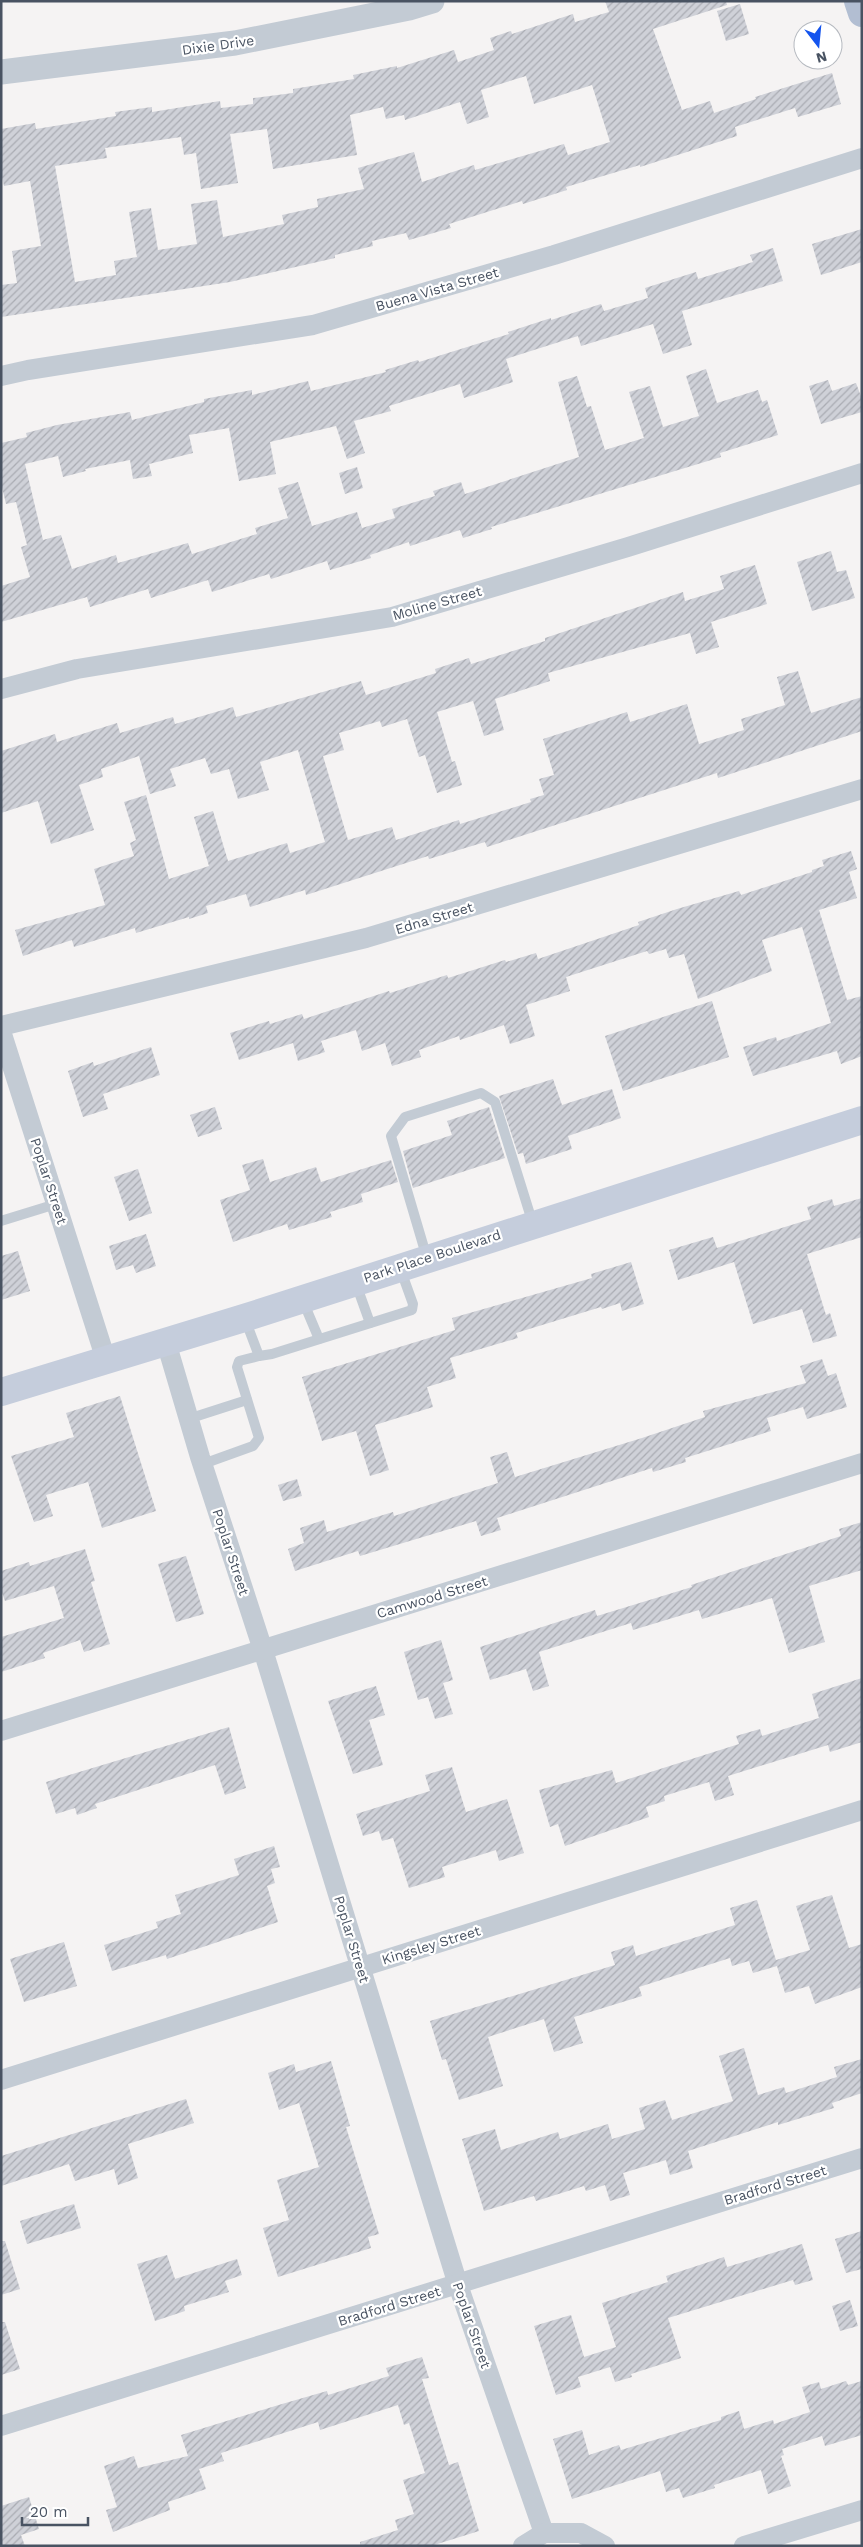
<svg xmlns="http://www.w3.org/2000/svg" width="863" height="2547" viewBox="0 0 863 2547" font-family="'Work Sans',sans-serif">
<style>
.building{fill:url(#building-hatch);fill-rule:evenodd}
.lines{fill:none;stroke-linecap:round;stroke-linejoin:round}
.service{stroke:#c3cbd4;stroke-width:10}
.minor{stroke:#c3cbd4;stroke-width:20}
.tertiary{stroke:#c3cbd4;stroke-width:25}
.secondary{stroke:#c5cddc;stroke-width:28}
.primary{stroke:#b2bed2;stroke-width:28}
.labels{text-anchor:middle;stroke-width:4.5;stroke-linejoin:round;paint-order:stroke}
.street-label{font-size:14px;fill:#495362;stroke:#fff}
</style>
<defs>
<pattern id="building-hatch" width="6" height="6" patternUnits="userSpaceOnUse" patternTransform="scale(1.25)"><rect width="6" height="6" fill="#cfd1d8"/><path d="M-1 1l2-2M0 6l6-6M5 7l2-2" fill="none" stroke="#aaacb3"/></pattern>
</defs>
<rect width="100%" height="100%" fill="#f5f3f3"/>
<g class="building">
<path d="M605,1H726L727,5L653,29L682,110L710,101L714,113L756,99L755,97L832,73L841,104L798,117L795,108L735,127L737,136L640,167V165L566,187L567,190L523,204L522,201L449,224L451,228L409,240L406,233L372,241L373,246L335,255V258L230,282L1,317V285L17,283L12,251L41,246L30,181L4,186L1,172V129L35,123L36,129L116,116L115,112L152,107V112L220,101L221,108L253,104V98L293,93V89L354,79L353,75L397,66V68L454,50L458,62L494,50L490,38L511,31L512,34L573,14L575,22L609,12ZM526,76L534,104L592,85L610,142L568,155L564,144L475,170L474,165L422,182L414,152L358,168L364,189L317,199L318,207L282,215L284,224L223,237L217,200L191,204L197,244L158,250L151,208L129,212L137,257L114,261L116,275L75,282L55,166L107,158L105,148L181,137L184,155L196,153L201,189L238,183L230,134L267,129L273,169L357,155L350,115L383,107L386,119L404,115L405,120L460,102L467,124L489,117L481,90Z"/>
<polygon points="740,4 749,34 726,41 717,11"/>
<polygon points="862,229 862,262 821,275 812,244"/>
<polygon points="773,248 783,281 682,311 692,345 663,354 653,324 581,346 578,336 506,359 513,382 464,398 460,384 389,406 391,411 354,421 365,453 347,459 336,426 270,442 276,474 239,481 229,428 189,435 193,453 149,464 152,476 133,479 130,460 85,469 86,471 63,477 58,456 25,464 43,540 61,535 72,569 116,555 118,563 188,543 192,554 257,534 255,528 288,518 278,488 298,482 312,526 357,512 362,528 395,518 392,509 435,496 433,491 461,482 465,494 579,457 558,382 577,376 587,407 591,406 605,450 644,438 629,392 650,386 663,427 699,416 686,376 706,369 717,403 758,390 762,402 767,400 778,435 720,453 721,457 491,527 492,529 463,538 460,530 410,546 409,542 370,555 371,558 330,570 327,561 271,579 269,574 212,592 208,580 151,598 148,589 90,607 87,597 1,622 1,586 30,577 21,547 27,545 16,502 6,504 1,483 1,443 27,437 26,433 57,425 130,412 132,420 204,402 204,399 252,390 252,395 308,381 311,391 386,372 385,370 418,360 419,362 509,334 508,332 551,318 551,320 601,304 604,311 648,298 645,288 696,272 698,279 753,262 750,255"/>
<polygon points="828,380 832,391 856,383 862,399 862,412 821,424 809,386"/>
<polygon points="357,467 363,488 345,494 339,473"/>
<polygon points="831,551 837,572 846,570 855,598 812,611 797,562"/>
<polygon points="755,565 767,604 711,622 719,647 696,654 690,633 548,673 550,681 495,699 504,730 484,736 473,701 437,712 452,762 455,761 462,785 437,793 425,755 419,757 407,719 382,727 380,721 339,733 344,750 323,756 348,840 392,827 396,840 459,820 460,824 531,802 530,799 544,795 539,779 554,775 543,739 627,712 630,722 687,704 699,744 744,730 741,719 785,705 777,677 798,671 811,713 862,697 862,731 718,778 717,773 487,847 485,842 429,859 428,856 306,895 305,890 250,907 246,894 206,906 208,913 189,919 189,917 136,933 135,928 74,947 72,940 23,956 15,930 105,905 94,869 134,856 130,843 136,840 124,802 146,795 169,879 209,866 194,817 213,811 228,861 287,843 290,853 325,842 298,750 260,762 269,790 238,799 229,769 211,774 205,758 170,769 176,786 150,794 139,756 101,769 103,777 79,785 94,830 51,844 38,801 1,813 1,751 55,734 57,742 117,723 120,733 173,717 175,724 233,707 236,717 361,681 366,695 436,673 435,669 469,658 471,664 545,641 545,638 683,592 685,601 724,589 720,576"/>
<polygon points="851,851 857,869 849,872 857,898 819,910 847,1000 862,996 862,1056 841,1064 837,1051 753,1076 743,1047 776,1037 777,1041 831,1023 802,927 762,940 772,971 698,999 684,954 669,958 666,949 649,954 647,951 566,977 570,991 526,1005 535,1036 510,1044 504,1025 460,1040 459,1036 419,1050 421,1057 392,1066 385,1043 362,1051 356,1030 321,1041 325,1052 298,1061 293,1043 239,1060 230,1033 269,1021 270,1024 302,1014 304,1019 389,991 390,993 447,975 448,978 505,960 506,962 536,953 538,959 639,925 638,922 677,909 739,891 741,895 812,872 812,870 824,866 822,860"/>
<polygon points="712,1001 729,1057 623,1091 605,1036"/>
<polygon points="151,1047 160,1075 103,1094 108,1109 83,1117 68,1071 93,1062 94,1066"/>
<polygon points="553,1079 562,1105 612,1089 621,1118 568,1136 572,1149 526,1164 523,1153 518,1154 499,1096"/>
<polygon points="215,1107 222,1129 198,1137 190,1115"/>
<polygon points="489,1107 505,1158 413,1188 403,1151 452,1135 447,1121"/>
<polygon points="263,1159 270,1182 316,1167 321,1182 391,1160 398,1182 361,1194 363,1202 330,1212 332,1217 289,1230 287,1224 233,1242 220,1200 250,1190 242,1165"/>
<polygon points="138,1169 152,1213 129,1221 114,1177"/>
<polygon points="862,1198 862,1237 807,1254 826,1315 830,1313 837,1336 813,1343 802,1309 753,1324 734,1262 678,1280 669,1250 713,1237 717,1248 811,1219 807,1207 832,1199 834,1206"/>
<polygon points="146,1234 156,1266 136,1273 133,1265 116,1270 109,1246"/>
<polygon points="18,1251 30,1291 1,1300 1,1256"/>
<polygon points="631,1262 644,1304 622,1311 620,1303 602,1309 601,1307 516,1333 518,1338 450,1358 456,1378 427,1387 433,1407 375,1425 389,1470 370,1476 356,1431 322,1441 302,1377 455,1330 452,1318 592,1278 591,1274"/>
<polygon points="822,1359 828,1376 836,1373 847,1407 807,1419 803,1407 767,1418 771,1431 685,1458 686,1462 653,1472 652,1468 497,1518 501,1530 481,1536 476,1521 360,1556 358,1551 295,1571 288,1549 304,1543 300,1528 324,1520 327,1532 393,1512 394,1516 498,1483 490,1457 507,1452 515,1477 642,1438 705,1417 703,1411 806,1383 800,1366"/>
<polygon points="120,1396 156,1511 102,1528 88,1482 46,1495 53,1516 34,1522 11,1456 74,1437 66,1413"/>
<polygon points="297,1479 302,1496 283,1501 278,1485"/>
<polygon points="862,1522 862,1570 809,1586 825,1642 789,1653 772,1598 702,1619 699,1610 633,1630 631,1623 539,1652 549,1686 533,1691 526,1669 490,1680 480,1647 595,1610 597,1616 692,1587 691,1585 841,1536 839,1529"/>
<polygon points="85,1549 95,1581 91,1582 110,1644 84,1652 80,1640 43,1653 45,1658 1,1672 1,1637 64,1618 54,1586 5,1601 1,1590 1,1571 29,1562 30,1566"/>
<polygon points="186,1556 204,1614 176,1622 158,1564"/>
<polygon points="441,1640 453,1680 443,1683 453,1714 435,1719 428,1697 418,1700 404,1652"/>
<polygon points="862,1678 862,1742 830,1752 828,1745 728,1776 734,1795 715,1801 709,1782 664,1796 665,1801 646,1807 649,1817 565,1846 558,1824 550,1827 539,1790 612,1770 616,1783 739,1744 736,1736 760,1729 762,1736 819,1718 812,1694"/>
<polygon points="376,1686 385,1715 369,1720 383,1765 353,1774 328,1701"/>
<polygon points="229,1727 246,1788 225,1795 215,1765 95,1804 97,1808 77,1815 75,1808 56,1814 46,1782"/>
<polygon points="452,1767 466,1812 507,1799 524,1853 499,1861 496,1850 442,1867 445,1877 409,1888 393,1838 382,1841 379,1831 363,1836 356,1814 430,1791 425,1775"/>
<polygon points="274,1846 280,1867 271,1869 275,1883 267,1886 278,1922 167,1959 166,1955 112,1971 104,1945 158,1928 156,1922 181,1914 175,1895 239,1875 234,1859"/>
<polygon points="832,1895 849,1948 862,1944 862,1987 815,2004 809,1986 785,1993 777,1966 753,1973 749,1961 732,1966 730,1958 639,1987 642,1996 574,2017 583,2043 554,2052 544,2019 488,2037 503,2086 459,2100 446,2059 442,2060 430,2021 615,1965 611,1952 633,1945 636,1956 735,1925 730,1908 757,1900 776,1960 810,1950 796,1906"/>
<polygon points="64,1942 77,1986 24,2002 10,1959"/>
<polygon points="744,2048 758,2095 784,2087 786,2093 837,2077 834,2067 862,2059 862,2093 832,2103 834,2108 778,2125 778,2122 688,2151 693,2168 670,2175 666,2160 623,2173 630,2195 610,2201 605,2185 586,2191 584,2186 536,2201 534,2196 484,2211 462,2139 495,2129 501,2150 558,2132 560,2139 608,2124 612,2139 645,2129 639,2108 665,2100 672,2120 733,2101 719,2056"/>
<polygon points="331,2061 350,2126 346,2127 379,2234 368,2237 371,2248 278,2277 263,2228 289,2220 277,2180 319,2167 299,2103 279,2110 268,2073 294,2064 296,2072"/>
<polygon points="186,2099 194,2123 128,2144 138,2178 118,2185 114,2169 75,2181 69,2164 1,2186 1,2156"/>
<polygon points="74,2204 81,2228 27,2244 20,2221"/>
<polygon points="862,2231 862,2269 846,2273 835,2239"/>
<polygon points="1,2241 5,2241 20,2289 1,2295"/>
<polygon points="802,2244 813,2280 795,2285 793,2280 668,2318 681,2358 631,2374 632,2377 615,2382 610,2367 578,2377 581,2387 556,2395 534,2326 571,2315 584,2357 616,2347 602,2303 668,2282 666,2276 724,2257 727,2267"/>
<polygon points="167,2255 175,2279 237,2259 242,2275 225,2281 229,2292 184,2306 185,2311 155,2321 137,2264"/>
<polygon points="850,2300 858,2326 840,2331 832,2306"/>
<polygon points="1,2322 5,2322 20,2369 1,2375"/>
<polygon points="422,2357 429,2378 422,2379 449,2465 458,2462 479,2531 431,2546 360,2546 360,2542 398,2530 395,2520 414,2514 403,2480 425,2473 409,2423 404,2425 398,2405 320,2430 318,2422 221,2453 224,2461 199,2469 206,2489 168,2502 170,2510 113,2532 106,2510 117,2507 104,2466 134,2456 138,2468 188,2456 181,2435 282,2404 327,2391 328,2395 389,2376 386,2368"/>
<polygon points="846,2381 848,2385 862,2381 862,2435 825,2446 822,2436 782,2449 784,2455 781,2456 791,2486 768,2494 761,2470 714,2485 715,2488 683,2498 679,2488 666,2492 660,2471 572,2499 553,2439 582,2430 589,2455 619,2445 621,2450 721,2420 721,2417 739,2411 744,2429 773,2420 774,2424 810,2412 802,2387 819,2382 821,2389"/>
<polygon points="29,2497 39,2529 21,2535 25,2546 1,2546 1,2506"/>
</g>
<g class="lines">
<g class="service">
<polyline points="1,1221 56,1204"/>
<polyline points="427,1258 391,1136 405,1117 481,1093 495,1102 533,1224"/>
<polyline points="356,1284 370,1323"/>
<polyline points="303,1301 319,1339"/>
<polyline points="259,1356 272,1354 412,1310 413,1304 400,1268"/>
<polyline points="188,1419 247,1400"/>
<polyline points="203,1464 253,1446 259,1438 237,1367 239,1361 259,1356 245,1319"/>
</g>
<g class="minor">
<polyline points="1,376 28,370 313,325 554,255 862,158"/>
<polyline points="1,689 77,669 392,617 628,547 862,473"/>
<polyline points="1,1026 366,938 862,789"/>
<polyline points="1,1031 106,1360"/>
<polyline points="166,1342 200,1457 263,1650 458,2285 544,2533"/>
<polyline points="1,1731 862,1463"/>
<polyline points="1,2080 862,1810"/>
<polyline points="1,2426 862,2158"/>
<polyline points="523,2546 544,2533 581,2533 605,2546"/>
<polyline points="744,2546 862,2510"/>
</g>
<polyline class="tertiary" points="1,72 235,43 409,8 432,1"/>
<polyline class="secondary" points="1,1392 244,1318 862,1120"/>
<polyline class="primary" points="858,1 862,13"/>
</g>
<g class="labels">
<g class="street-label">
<text transform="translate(218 45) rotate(-8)" y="5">Dixie Drive</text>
<text transform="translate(437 289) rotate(-16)" y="5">Buena Vista Street</text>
<text transform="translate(437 603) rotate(-16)" y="5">Moline Street</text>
<text transform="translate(434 918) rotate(-17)" y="5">Edna Street</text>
<text transform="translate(49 1181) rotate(72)" y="5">Poplar Street</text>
<text transform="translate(432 1256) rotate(-18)" y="5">Park Place Boulevard</text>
<text transform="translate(231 1552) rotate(72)" y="5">Poplar Street</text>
<text transform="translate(432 1597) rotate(-17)" y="5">Camwood Street</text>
<text transform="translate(352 1939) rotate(73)" y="5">Poplar Street</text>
<text transform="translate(431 1945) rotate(-17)" y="5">Kingsley Street</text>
<text transform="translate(775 2185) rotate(-17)" y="5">Bradford Street</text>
<text transform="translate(389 2306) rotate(-17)" y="5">Bradford Street</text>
<text transform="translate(472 2325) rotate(71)" y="5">Poplar Street</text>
</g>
</g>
<rect width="863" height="2547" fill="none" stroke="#495362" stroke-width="5"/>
<g transform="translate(818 45) rotate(164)"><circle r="24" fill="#ffffff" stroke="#b6bac0"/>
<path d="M0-4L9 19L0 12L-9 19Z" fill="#1454ee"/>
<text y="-8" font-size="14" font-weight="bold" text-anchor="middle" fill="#495362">N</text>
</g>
<path d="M22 2517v8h66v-8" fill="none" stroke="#495362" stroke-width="2.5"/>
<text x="30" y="2517" font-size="15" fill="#495362" stroke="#ffffff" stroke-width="4" paint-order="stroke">20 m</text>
</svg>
